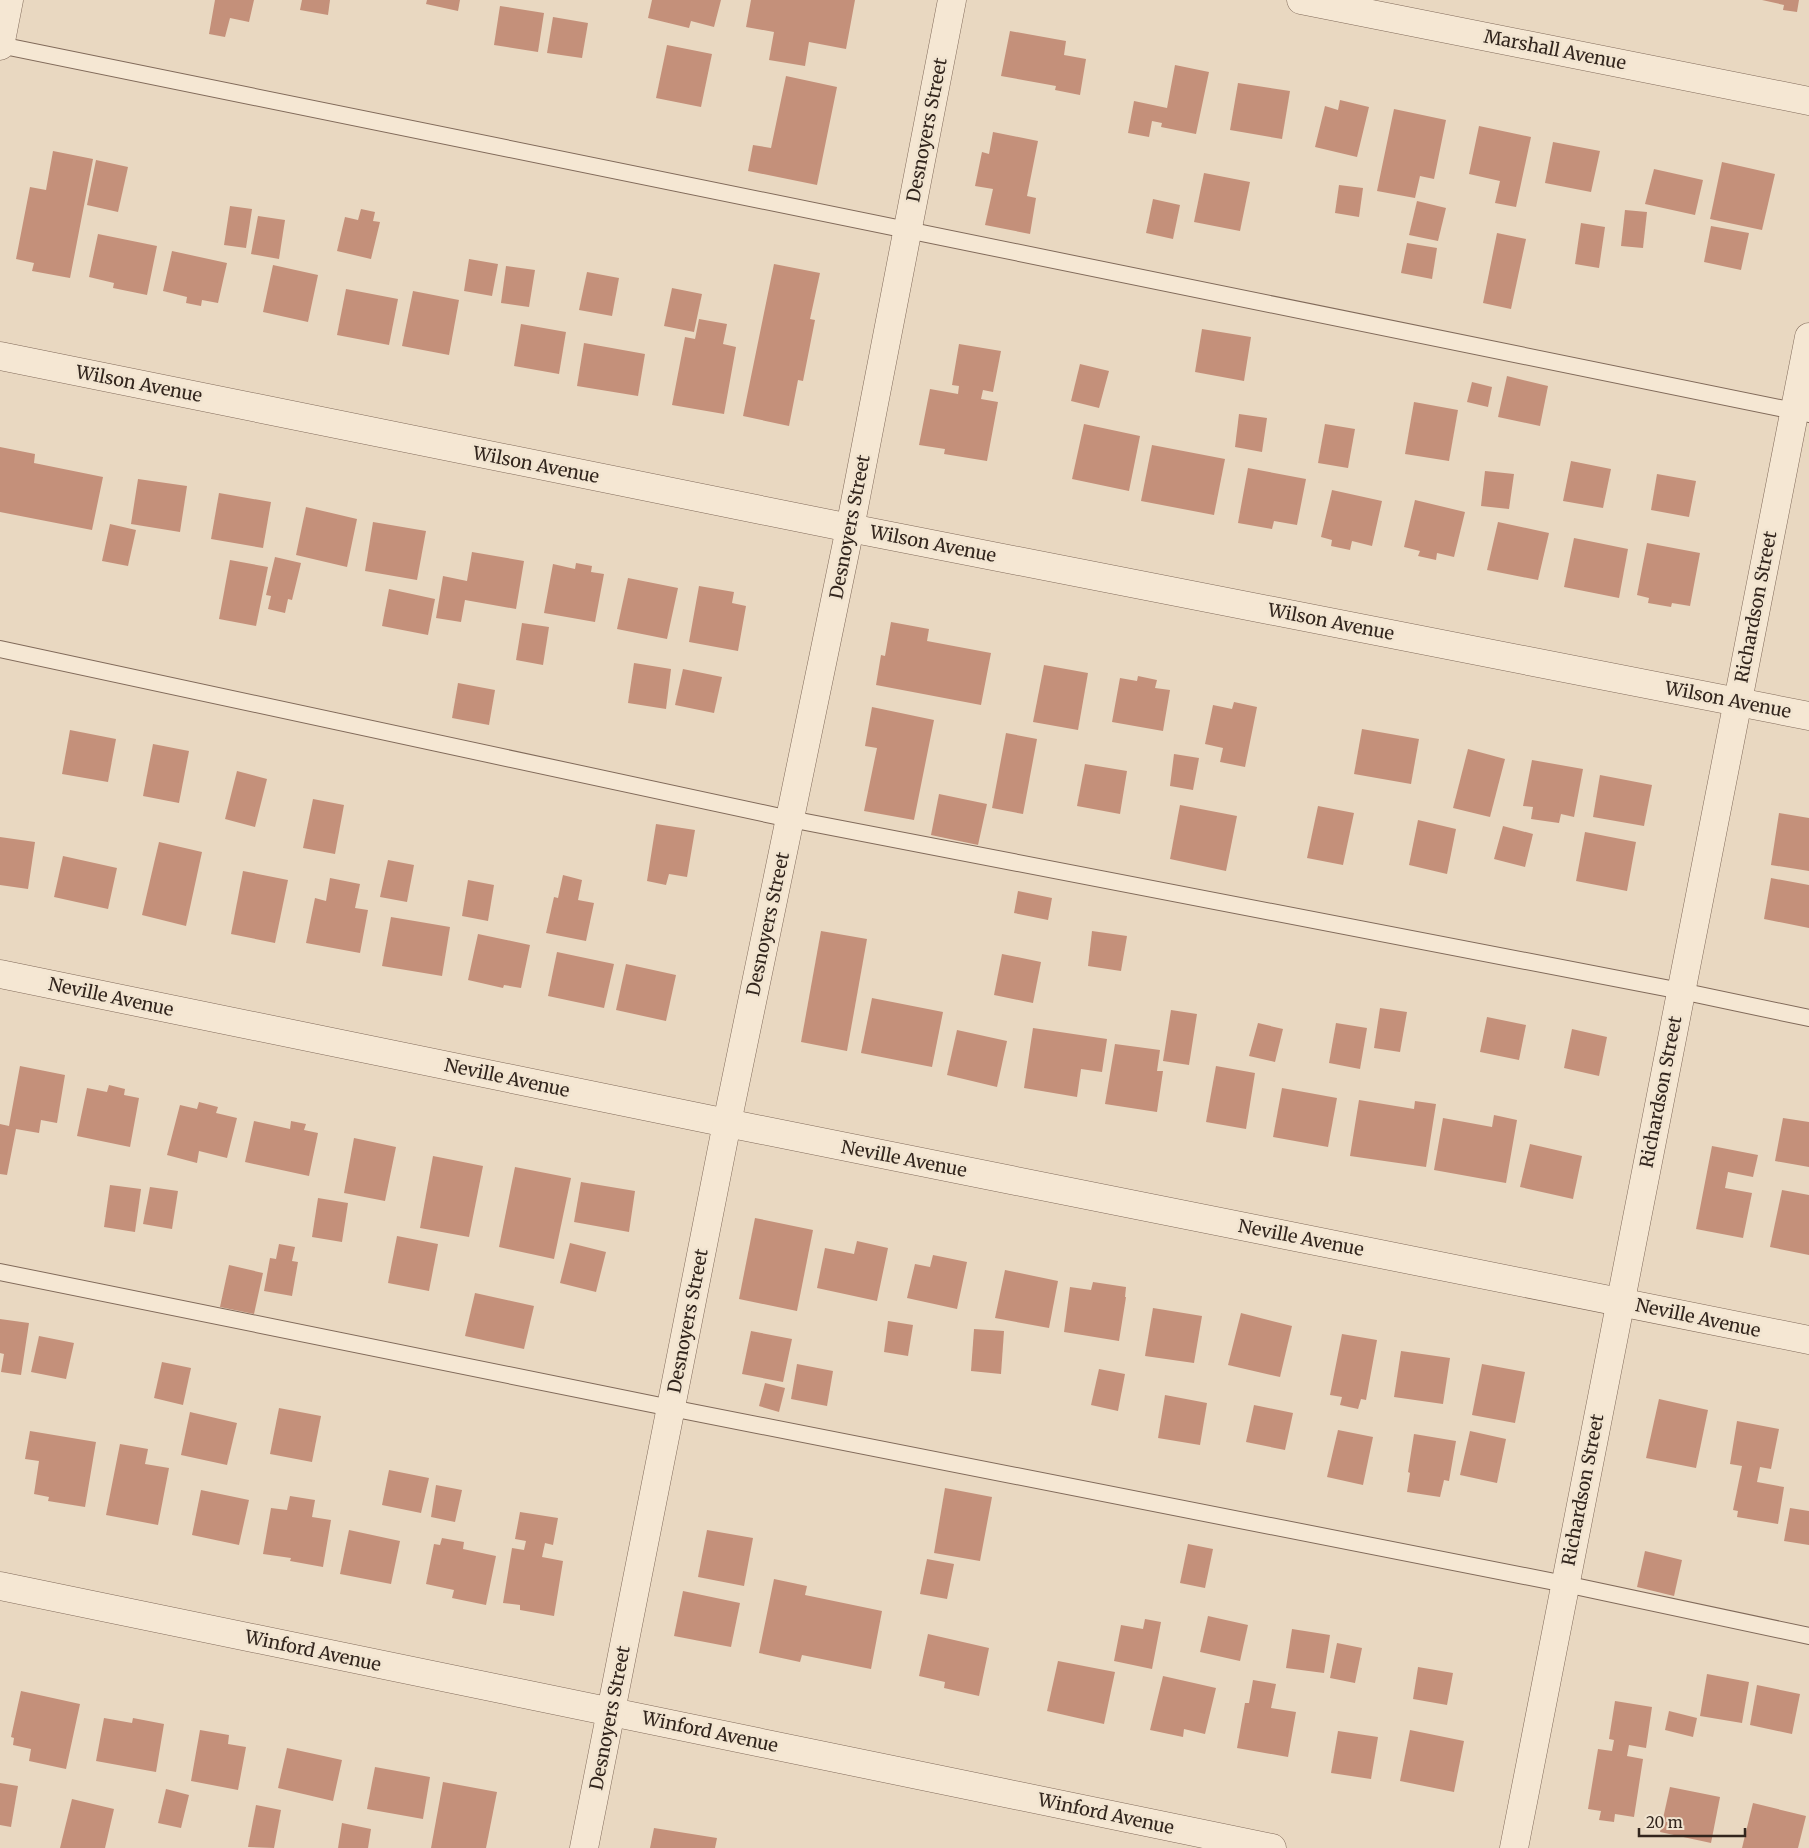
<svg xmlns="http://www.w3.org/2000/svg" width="1809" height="1848" viewBox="0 0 1809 1848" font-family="Merriweather,serif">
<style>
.building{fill:#c4907a}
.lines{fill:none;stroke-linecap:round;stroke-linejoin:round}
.lane-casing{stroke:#816a5a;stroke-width:18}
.street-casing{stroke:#816a5a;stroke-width:29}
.lane{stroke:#f5e7d3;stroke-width:16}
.street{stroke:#f5e7d3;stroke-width:28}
.labels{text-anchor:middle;stroke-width:5;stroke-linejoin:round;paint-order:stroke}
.street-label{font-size:18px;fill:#32251d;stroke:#f1e4d0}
</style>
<rect width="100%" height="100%" fill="#e9d8c1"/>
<g class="building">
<polygon points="215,0 254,0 249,22 230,18 225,37 209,34"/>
<polygon points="302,0 330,0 328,15 300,10"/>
<polygon points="427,0 460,0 458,11 426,4"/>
<polygon points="652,0 721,0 714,27 691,21 689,28 648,18"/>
<polygon points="751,0 855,0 846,49 809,42 805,66 769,60 774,32 746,27"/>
<polygon points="1762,0 1799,0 1797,12 1783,10 1784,5"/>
<polygon points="500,6 544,13 538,52 494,45"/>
<polygon points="553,17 588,23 582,58 547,53"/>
<polygon points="1010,31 1066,41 1064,55 1086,59 1080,95 1055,90 1056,86 1001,76"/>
<polygon points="667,45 712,54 701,107 656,98"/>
<polygon points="1175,65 1209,72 1196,134 1161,127 1162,123 1152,121 1149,137 1128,133 1134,101 1167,108"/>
<polygon points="786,76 837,87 817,185 748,171 753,145 771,148"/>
<polygon points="1238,83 1290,91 1282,139 1230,130"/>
<polygon points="1340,100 1369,107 1357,157 1315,147 1325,106 1338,110"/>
<polygon points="1394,109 1446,120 1434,179 1420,176 1415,198 1377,191"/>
<polygon points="1479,126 1531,137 1516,207 1495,203 1500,181 1469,174"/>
<polygon points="993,132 1038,141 1027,196 1036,198 1030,234 985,225 993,189 975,186 982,152 989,154"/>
<polygon points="1553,142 1600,151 1591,192 1545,183"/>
<polygon points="53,151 93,159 70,278 32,271 34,263 16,259 30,187 46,190"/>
<polygon points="96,160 128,167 118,212 87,205"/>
<polygon points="1722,162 1775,174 1762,230 1710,219"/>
<polygon points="1654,169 1703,180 1695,215 1645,204"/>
<polygon points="1204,173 1250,182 1240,231 1194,222"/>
<polygon points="1339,185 1363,188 1359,217 1335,213"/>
<polygon points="1153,199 1180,205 1173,239 1146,233"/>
<polygon points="1417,201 1446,208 1438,241 1409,235"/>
<polygon points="230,206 252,209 246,248 224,245"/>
<polygon points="361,209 375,212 373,221 380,222 371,259 337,251 345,217 358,220"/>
<polygon points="1625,210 1647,212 1643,248 1621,246"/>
<polygon points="258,216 285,220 279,259 251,254"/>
<polygon points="1581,223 1605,227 1599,268 1575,264"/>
<polygon points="1711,226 1749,233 1741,270 1704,262"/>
<polygon points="1497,233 1526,239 1511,309 1483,303"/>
<polygon points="98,234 157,246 147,295 113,288 114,283 89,277"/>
<polygon points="1407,243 1437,248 1432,279 1401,273"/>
<polygon points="172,251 227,263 218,303 202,300 201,306 186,303 187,297 163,291"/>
<polygon points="469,259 498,264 492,296 464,291"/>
<polygon points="774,264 820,273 810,319 815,320 803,381 798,380 789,426 743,416"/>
<polygon points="273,265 318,275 308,322 263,312"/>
<polygon points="506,266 535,270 529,307 501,303"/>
<polygon points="587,272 619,278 612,316 579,310"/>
<polygon points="672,288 702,294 694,332 664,326"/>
<polygon points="346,289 398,299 389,345 337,335"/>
<polygon points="413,291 459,300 449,355 402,346"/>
<polygon points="699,319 727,324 723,344 736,347 724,414 672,405 685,337 695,339"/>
<polygon points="521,324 566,332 559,374 514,366"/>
<polygon points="1202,329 1251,337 1244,381 1195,372"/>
<polygon points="584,343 645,354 638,396 577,386"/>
<polygon points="959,344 1001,351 993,392 983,390 981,399 998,402 987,461 944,454 945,449 919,445 930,389 958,394 959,386 952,385"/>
<polygon points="1080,364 1109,371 1099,408 1071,401"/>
<polygon points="1507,376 1548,386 1540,426 1498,417"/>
<polygon points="1472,382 1492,387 1488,407 1467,402"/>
<polygon points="1414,402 1458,410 1449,461 1405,454"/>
<polygon points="1239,414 1267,418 1262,452 1235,447"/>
<polygon points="1084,424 1140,436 1129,491 1072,479"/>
<polygon points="1325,424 1355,429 1348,468 1318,463"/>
<polygon points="1152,445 1225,459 1214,515 1141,501"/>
<polygon points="0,447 35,454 34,463 103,477 92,530 0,512"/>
<polygon points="1571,461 1611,469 1603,508 1563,501"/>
<polygon points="1248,468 1306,479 1297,525 1274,521 1272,529 1238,523"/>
<polygon points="1485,471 1514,474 1509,509 1481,506"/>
<polygon points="1657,474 1696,481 1689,517 1651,510"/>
<polygon points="138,479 187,486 180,532 131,524"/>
<polygon points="1332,490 1382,501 1372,546 1352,541 1350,550 1331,546 1332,540 1321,537"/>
<polygon points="219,493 271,502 263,548 211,539"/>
<polygon points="1415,500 1465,512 1454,557 1437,553 1436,560 1418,556 1420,551 1404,547"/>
<polygon points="306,507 357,519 347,567 296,555"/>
<polygon points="373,522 426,531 417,580 365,571"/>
<polygon points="1498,522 1549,533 1538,580 1487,570"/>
<polygon points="110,524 136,530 128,566 102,561"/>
<polygon points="1574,538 1628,549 1619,598 1564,587"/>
<polygon points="1647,543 1700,553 1690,606 1672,603 1671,607 1648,603 1649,598 1637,595"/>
<polygon points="472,552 524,561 516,609 465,600 461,622 436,618 443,576 467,581"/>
<polygon points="275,557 301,563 292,600 288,599 285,613 268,609 271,596 266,595"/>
<polygon points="230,560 268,567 256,626 219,619"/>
<polygon points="576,563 592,566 591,572 604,574 595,622 544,613 553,564 575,569"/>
<polygon points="628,578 678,588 667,639 617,629"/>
<polygon points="699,586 734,592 732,603 746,606 738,651 689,642"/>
<polygon points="389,589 435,599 428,635 382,626"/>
<polygon points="891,622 929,629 927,641 991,653 981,705 876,685 881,655 885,656"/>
<polygon points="522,623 549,627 543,665 516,660"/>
<polygon points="634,663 671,669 666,709 628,703"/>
<polygon points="1044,665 1088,673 1078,730 1033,722"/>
<polygon points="683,669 722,677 714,713 675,705"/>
<polygon points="1138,676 1157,680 1155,688 1170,690 1163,731 1112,722 1120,678 1137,681"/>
<polygon points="458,683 495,690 489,725 452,718"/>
<polygon points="1234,702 1257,707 1245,767 1220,762 1223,748 1205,744 1213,705 1232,709"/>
<polygon points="872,707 934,720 914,820 864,811 877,748 865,746"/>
<polygon points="1362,729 1419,739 1411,784 1354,774"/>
<polygon points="70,730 116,739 108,782 62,774"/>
<polygon points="1006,733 1037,739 1023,814 992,808"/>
<polygon points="153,744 189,751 179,803 143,796"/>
<polygon points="1468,749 1505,759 1490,817 1453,808"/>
<polygon points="1174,754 1199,758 1193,790 1170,786"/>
<polygon points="1532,760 1583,769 1574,817 1561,814 1559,823 1531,819 1533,807 1523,806"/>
<polygon points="1085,764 1127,771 1120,814 1077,806"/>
<polygon points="237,771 267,779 255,827 225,819"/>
<polygon points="1600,775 1652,785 1644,826 1593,817"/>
<polygon points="939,794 987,804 978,845 931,835"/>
<polygon points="313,799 344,805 335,854 303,848"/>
<polygon points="1180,805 1237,816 1226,871 1170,859"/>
<polygon points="1318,806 1354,813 1343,865 1307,858"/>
<polygon points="1779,813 1809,818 1809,871 1771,865"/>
<polygon points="1418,820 1456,829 1447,874 1409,865"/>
<polygon points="656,824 695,830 687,877 669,874 666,885 647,881"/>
<polygon points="1503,826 1533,834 1525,867 1494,859"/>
<polygon points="1585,832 1636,842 1627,891 1576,881"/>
<polygon points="0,837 35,842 28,889 0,885"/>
<polygon points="159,842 202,852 186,926 142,915"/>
<polygon points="63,856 117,868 108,909 54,897"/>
<polygon points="388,860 414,865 407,902 380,897"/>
<polygon points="243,871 288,880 275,943 231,934"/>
<polygon points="563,875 582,880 578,900 594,903 586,941 546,933 554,897 558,898"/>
<polygon points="330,878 360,884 355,908 368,910 360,953 306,943 315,898 326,901"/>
<polygon points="1771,878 1809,885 1809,928 1764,919"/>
<polygon points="468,880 494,885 488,921 462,916"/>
<polygon points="1018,891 1052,898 1048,920 1014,913"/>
<polygon points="391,917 450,927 442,976 382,966"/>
<polygon points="821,931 867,939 847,1051 801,1042"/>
<polygon points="1092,931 1127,936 1121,971 1088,966"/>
<polygon points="478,934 530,945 521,988 504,985 503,988 468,980"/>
<polygon points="557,952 614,964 604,1008 548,996"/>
<polygon points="1002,954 1041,962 1033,1003 994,995"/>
<polygon points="626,964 676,975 666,1021 616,1010"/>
<polygon points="872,998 943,1012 932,1067 861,1053"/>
<polygon points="1380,1008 1407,1012 1400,1052 1374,1048"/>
<polygon points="1171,1010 1197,1014 1189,1065 1163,1061"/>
<polygon points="1487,1017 1526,1025 1519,1060 1480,1052"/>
<polygon points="1258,1023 1283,1029 1275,1062 1249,1056"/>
<polygon points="1336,1023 1367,1028 1360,1069 1329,1063"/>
<polygon points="1033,1028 1107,1039 1102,1072 1081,1069 1077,1097 1024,1088"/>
<polygon points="1572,1029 1607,1037 1599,1076 1564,1068"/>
<polygon points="957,1030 1007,1041 997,1087 947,1075"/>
<polygon points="1115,1044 1160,1050 1157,1071 1163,1071 1157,1112 1105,1104"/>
<polygon points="20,1066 65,1075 57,1123 41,1120 39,1133 16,1129 7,1175 0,1174 0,1124 9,1126"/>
<polygon points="1216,1066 1255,1073 1246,1129 1206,1122"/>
<polygon points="109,1085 125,1089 124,1095 139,1098 130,1147 77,1136 87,1088 107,1092"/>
<polygon points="1282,1088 1337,1098 1328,1147 1273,1137"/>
<polygon points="1359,1100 1414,1109 1415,1101 1436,1104 1426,1167 1350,1156"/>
<polygon points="199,1102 218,1107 216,1113 237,1118 227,1158 199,1151 197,1163 167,1155 180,1105 197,1109"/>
<polygon points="1494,1115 1517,1120 1506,1183 1434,1170 1443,1118 1492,1127"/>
<polygon points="1783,1118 1809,1122 1809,1167 1775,1161"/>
<polygon points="254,1121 290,1129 291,1121 306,1124 304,1130 318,1133 309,1176 245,1162"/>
<polygon points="354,1138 396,1147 385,1201 344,1193"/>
<polygon points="1530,1144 1582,1156 1573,1199 1520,1187"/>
<polygon points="1712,1146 1758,1155 1753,1177 1728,1172 1725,1188 1752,1193 1743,1238 1696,1229"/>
<polygon points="433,1156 483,1166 469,1237 420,1228"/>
<polygon points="515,1167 571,1178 554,1259 499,1247"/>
<polygon points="581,1182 635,1191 629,1232 574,1222"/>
<polygon points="110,1185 141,1189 135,1232 104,1227"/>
<polygon points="150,1187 178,1191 172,1229 143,1224"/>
<polygon points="1782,1190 1809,1195 1809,1255 1770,1247"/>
<polygon points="318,1198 348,1203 342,1242 312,1237"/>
<polygon points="755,1218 813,1230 797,1311 739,1299"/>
<polygon points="397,1236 438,1244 429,1291 388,1283"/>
<polygon points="857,1241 888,1248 877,1301 817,1288 825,1248 854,1254"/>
<polygon points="570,1243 606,1252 596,1292 560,1283"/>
<polygon points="279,1244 295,1247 292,1261 298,1262 292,1296 264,1291 270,1258 276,1259"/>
<polygon points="933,1255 967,1262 957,1309 907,1298 915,1264 930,1267"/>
<polygon points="229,1265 263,1273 254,1314 220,1307"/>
<polygon points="1005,1270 1058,1281 1049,1328 995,1318"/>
<polygon points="1093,1282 1126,1287 1125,1297 1126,1297 1119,1341 1064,1332 1070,1287 1091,1290"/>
<polygon points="475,1293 534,1306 524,1349 465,1336"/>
<polygon points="1153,1308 1202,1316 1194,1363 1145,1356"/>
<polygon points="1241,1313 1292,1326 1280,1377 1228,1365"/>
<polygon points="0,1319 29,1323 21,1375 1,1372 4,1354 0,1353"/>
<polygon points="888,1321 913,1325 908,1356 884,1352"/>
<polygon points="974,1329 1004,1331 1001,1374 971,1371"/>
<polygon points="751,1331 792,1339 783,1382 742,1374"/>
<polygon points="1342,1334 1377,1340 1366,1400 1361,1399 1358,1409 1340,1405 1342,1397 1330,1395"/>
<polygon points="39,1336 74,1343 66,1379 31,1372"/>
<polygon points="1401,1351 1450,1358 1443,1404 1394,1397"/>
<polygon points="162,1362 191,1368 183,1405 154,1398"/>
<polygon points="797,1364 833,1371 827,1406 791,1399"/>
<polygon points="1482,1364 1525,1372 1515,1423 1472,1415"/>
<polygon points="1099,1369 1125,1374 1118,1411 1091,1405"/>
<polygon points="765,1383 785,1388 779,1412 759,1406"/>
<polygon points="1165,1395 1207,1403 1200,1445 1158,1438"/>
<polygon points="1659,1399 1708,1410 1696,1468 1646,1458"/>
<polygon points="1254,1405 1293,1413 1285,1450 1246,1442"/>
<polygon points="279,1408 321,1416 312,1462 270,1454"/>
<polygon points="190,1412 237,1423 227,1465 181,1455"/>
<polygon points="1737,1421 1779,1429 1771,1469 1760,1467 1757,1482 1784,1487 1778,1524 1737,1517 1738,1511 1733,1510 1742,1466 1730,1464"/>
<polygon points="1338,1430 1373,1437 1363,1485 1327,1477"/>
<polygon points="30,1431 96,1442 85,1507 48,1501 49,1497 34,1494 39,1461 25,1459"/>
<polygon points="1470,1431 1506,1439 1497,1483 1460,1475"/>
<polygon points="1414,1434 1456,1441 1449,1481 1444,1480 1440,1497 1407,1492 1410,1473 1408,1472"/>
<polygon points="120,1444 148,1449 145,1464 169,1468 158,1525 106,1515"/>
<polygon points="389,1470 429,1478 421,1513 382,1505"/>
<polygon points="436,1485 462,1490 455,1522 431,1517"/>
<polygon points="945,1488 992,1497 980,1561 934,1553"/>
<polygon points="201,1490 249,1500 239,1545 192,1535"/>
<polygon points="290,1496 315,1500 312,1517 331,1520 323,1567 290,1561 291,1558 263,1554 271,1508 287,1510"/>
<polygon points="1790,1508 1809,1511 1809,1545 1784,1541"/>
<polygon points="520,1512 558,1518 553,1545 545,1543 542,1557 563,1561 554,1616 520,1610 520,1605 503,1603 512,1548 524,1550 526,1541 515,1539"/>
<polygon points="349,1530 400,1541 391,1584 340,1574"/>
<polygon points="707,1530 753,1538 744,1586 698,1577"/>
<polygon points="442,1538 464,1542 463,1549 496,1556 486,1605 452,1598 454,1590 426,1584 434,1544 440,1545"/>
<polygon points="1188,1544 1213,1549 1205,1588 1180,1583"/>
<polygon points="1645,1551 1682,1560 1674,1596 1637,1587"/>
<polygon points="927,1559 954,1564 947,1599 920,1594"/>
<polygon points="774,1579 807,1586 805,1595 882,1611 871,1669 802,1655 800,1662 759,1653"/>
<polygon points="683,1591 740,1603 731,1647 674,1636"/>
<polygon points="1208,1616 1248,1625 1240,1661 1200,1652"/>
<polygon points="1145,1619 1161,1622 1152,1669 1114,1661 1121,1625 1143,1629"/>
<polygon points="1292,1629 1330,1635 1324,1673 1286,1668"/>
<polygon points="928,1634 989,1648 979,1696 944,1688 945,1682 919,1676"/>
<polygon points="1337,1643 1362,1648 1355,1683 1330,1678"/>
<polygon points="1058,1661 1115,1672 1104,1724 1047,1711"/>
<polygon points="1418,1667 1453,1673 1447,1705 1413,1699"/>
<polygon points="1707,1674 1749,1682 1742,1723 1700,1716"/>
<polygon points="1163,1676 1216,1688 1205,1734 1184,1729 1183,1737 1150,1730"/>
<polygon points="1253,1680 1276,1684 1271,1708 1296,1712 1288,1757 1237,1748 1245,1703 1249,1703"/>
<polygon points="1757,1685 1800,1694 1792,1734 1750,1725"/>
<polygon points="21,1691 80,1704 66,1769 29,1761 31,1749 13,1745 14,1738 11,1737"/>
<polygon points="1615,1701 1652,1707 1646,1748 1629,1745 1627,1756 1643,1759 1634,1817 1615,1814 1614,1822 1599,1820 1601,1811 1588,1809 1598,1749 1612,1751 1614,1740 1609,1739"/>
<polygon points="1669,1711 1697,1718 1693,1737 1665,1730"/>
<polygon points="104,1718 132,1723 133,1718 164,1724 156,1772 96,1761"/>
<polygon points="200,1730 229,1735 228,1744 246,1747 238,1790 191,1781"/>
<polygon points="1410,1730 1464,1741 1454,1792 1400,1781"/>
<polygon points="1338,1731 1378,1737 1371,1779 1331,1773"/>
<polygon points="287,1748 342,1760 333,1801 278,1788"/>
<polygon points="375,1767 430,1777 423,1819 367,1809"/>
<polygon points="443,1782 497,1792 486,1848 431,1848"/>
<polygon points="0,1783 18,1786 11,1827 0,1825"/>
<polygon points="1670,1787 1720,1797 1711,1843 1660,1832"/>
<polygon points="166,1789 189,1795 181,1828 158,1823"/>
<polygon points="72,1799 114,1809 105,1848 60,1848"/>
<polygon points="1753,1803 1806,1816 1798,1848 1742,1848"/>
<polygon points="256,1805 281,1810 274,1848 248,1847"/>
<polygon points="342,1823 371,1829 368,1848 338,1848"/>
<polygon points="654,1828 717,1838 715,1848 650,1848"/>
</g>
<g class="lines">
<g class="lane-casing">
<g id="lane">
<polyline points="0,45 1809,414"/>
<polyline points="0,649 790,819 1681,991 1809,1018"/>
<polyline points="0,1272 671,1408 1565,1584 1809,1636"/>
</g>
</g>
<g class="street-casing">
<g id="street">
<polyline points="1301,0 1809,101"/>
<polyline points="0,46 9,0"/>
<polyline points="0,356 850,528 1809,716"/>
<polyline points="0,974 727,1123 1809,1340"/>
<polyline points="0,1586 1272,1848"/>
<polyline points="584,1848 727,1123 850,528 952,0"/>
<polyline points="1514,1848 1809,337"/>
</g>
</g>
<use href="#lane" class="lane"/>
<use href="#street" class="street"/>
</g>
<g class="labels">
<g class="street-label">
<text transform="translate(1555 50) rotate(11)" y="6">Marshall Avenue</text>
<text transform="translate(927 130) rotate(-79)" y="6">Desnoyers Street</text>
<text transform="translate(139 384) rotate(11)" y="6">Wilson Avenue</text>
<text transform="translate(536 465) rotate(11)" y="6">Wilson Avenue</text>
<text transform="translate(850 527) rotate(-79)" y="6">Desnoyers Street</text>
<text transform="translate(933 544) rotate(11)" y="6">Wilson Avenue</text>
<text transform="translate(1756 607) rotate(-79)" y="6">Richardson Street</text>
<text transform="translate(1331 622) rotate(11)" y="6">Wilson Avenue</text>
<text transform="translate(1728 700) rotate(11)" y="6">Wilson Avenue</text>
<text transform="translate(768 924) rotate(-78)" y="6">Desnoyers Street</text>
<text transform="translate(111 997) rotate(12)" y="6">Neville Avenue</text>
<text transform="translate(507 1078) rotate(12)" y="6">Neville Avenue</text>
<text transform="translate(1661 1092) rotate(-79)" y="6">Richardson Street</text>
<text transform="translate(904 1159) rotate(11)" y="6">Neville Avenue</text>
<text transform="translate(1301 1238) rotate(11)" y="6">Neville Avenue</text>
<text transform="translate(1698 1318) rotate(12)" y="6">Neville Avenue</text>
<text transform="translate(688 1321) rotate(-79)" y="6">Desnoyers Street</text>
<text transform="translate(1583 1490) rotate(-79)" y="6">Richardson Street</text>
<text transform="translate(313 1651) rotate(12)" y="6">Winford Avenue</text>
<text transform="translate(610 1718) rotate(-79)" y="6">Desnoyers Street</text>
<text transform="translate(710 1732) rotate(12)" y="6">Winford Avenue</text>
<text transform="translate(1106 1814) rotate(12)" y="6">Winford Avenue</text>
</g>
</g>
<path d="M1639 1828v8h106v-8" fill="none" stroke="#32251d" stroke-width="2.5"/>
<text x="1646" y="1828" font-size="15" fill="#32251d" stroke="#f1e4d0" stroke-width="4" paint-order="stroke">20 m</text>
</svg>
